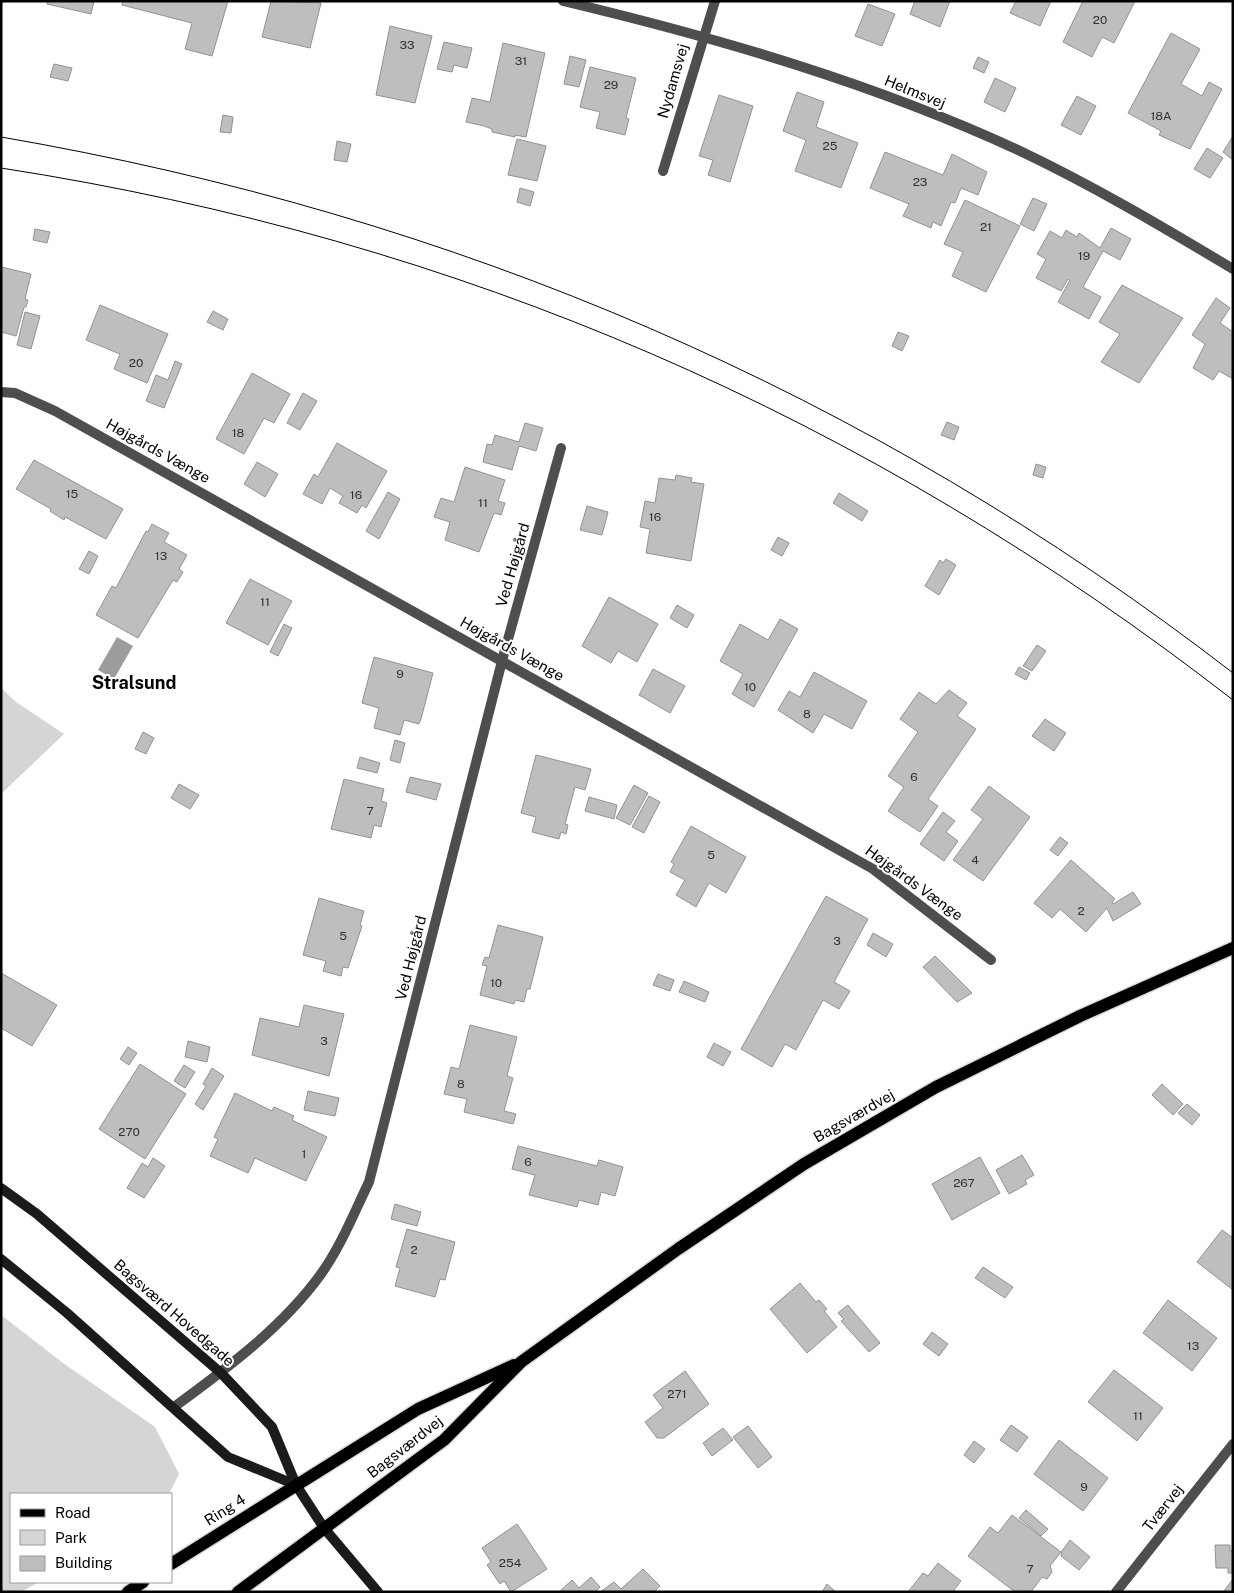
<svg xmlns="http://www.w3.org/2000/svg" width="1234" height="1593" viewBox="0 0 1234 1593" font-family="'Public Sans',sans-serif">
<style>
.green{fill:#d5d5d5}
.water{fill:#9c9c9c}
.building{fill:#bebebe;stroke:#929292}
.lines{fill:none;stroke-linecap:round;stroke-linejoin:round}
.primary-casing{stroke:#dbdbdb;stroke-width:15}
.street{stroke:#4e4e4e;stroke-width:10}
.secondary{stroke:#1b1b1b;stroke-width:10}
.primary{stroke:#000;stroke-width:12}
.tram{stroke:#000;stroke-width:1}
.labels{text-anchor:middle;stroke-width:4;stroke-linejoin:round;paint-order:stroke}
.number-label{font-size:12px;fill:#303030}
.street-label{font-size:15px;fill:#000;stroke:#fff}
.quarter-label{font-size:18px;font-weight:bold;fill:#000;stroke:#fff}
</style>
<rect width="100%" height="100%" fill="#fff"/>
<g class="green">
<polygon points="1,688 16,702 64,734 1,794"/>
<polygon points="1,1315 63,1363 155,1427 179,1474 169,1494 11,1494 11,1582 39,1582 21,1592 1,1592"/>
</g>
<polygon class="water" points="117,637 133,646 114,679 98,670"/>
<g class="building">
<polygon points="48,1 94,1 91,14 47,4"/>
<polygon points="123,1 228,1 212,56 185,49 192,23 122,5"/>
<polygon points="271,1 321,3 310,48 262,37"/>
<polygon points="915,1 950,1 940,27 910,14"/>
<polygon points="1016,1 1051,1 1040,26 1010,13"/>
<polygon points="1083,1 1135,1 1114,43 1102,37 1092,57 1063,42"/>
<polygon points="868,4 895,14 882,46 855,36"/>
<polygon points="390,26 432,36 415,103 376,95"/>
<polygon points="1171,33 1200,49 1181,84 1202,96 1209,82 1222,89 1190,149 1159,135 1161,131 1128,113"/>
<polygon points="444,42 472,48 467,68 454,65 452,72 437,69"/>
<polygon points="503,43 545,53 526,137 515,135 515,137 492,132 492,129 484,126 466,122 472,98 490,102"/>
<polygon points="570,56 586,60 579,87 564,84"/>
<polygon points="978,57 989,62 984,73 973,68"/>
<polygon points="54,64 72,68 68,81 50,77"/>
<polygon points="590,67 636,78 626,118 629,119 625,135 596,128 600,112 580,107"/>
<polygon points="995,78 1016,88 1005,112 984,102"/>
<polygon points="797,92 824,102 816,127 858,143 841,188 795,171 806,140 783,131"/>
<polygon points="719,95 753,106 730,182 708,175 713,160 699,156"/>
<polygon points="1077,96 1096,106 1081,135 1061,125"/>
<polygon points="223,115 233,117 231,133 220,132"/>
<polygon points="1233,136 1233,160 1223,152"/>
<polygon points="517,139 546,146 537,181 508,175"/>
<polygon points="337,141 351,144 347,162 334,160"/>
<polygon points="1207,148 1223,158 1210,178 1194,169"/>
<polygon points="885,152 943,175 952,154 987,172 978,195 961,188 955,203 951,202 941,226 933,222 931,228 903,216 909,204 870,188"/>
<polygon points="520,188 534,192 530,206 517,202"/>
<polygon points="1033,198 1047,204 1034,231 1020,224"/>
<polygon points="965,200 1020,226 986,292 952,276 963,252 944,244"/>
<polygon points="1111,228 1131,239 1120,260 1103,251 1083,287 1101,297 1089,319 1058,302 1070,280 1068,279 1061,291 1036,278 1046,259 1037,254 1050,231 1062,238 1066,230 1077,237 1079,233 1100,248"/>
<polygon points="35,229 50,232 47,243 33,240"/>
<polygon points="1,267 31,274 25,299 28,300 26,307 24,307 16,336 1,332"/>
<polygon points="1122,285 1183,318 1139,383 1101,362 1120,334 1099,322"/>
<polygon points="1216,298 1230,308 1220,323 1233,332 1233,379 1219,371 1213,380 1193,368 1205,344 1192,335"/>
<polygon points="100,305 168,334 147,383 114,369 120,354 86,340"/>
<polygon points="213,311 228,319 223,330 207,322"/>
<polygon points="25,312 40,316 31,349 17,345"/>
<polygon points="898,332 909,336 902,351 892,346"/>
<polygon points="175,361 182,364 164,408 146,401 156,375 168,380"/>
<polygon points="252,373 290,394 274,423 264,418 244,454 216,439"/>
<polygon points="303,393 317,401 300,430 287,423"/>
<polygon points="947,422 959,427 954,440 941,435"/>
<polygon points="525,423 543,428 536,451 519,446 512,470 483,462 487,444 492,445 495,435 519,442"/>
<polygon points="337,443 387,471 366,508 362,505 357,513 339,503 343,496 330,488 322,504 303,494 314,474 318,477"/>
<polygon points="34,460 123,509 106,539 65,517 64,520 50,511 51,509 16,489"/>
<polygon points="257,462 278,474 265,497 244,484"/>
<polygon points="1036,464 1046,467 1043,478 1033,475"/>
<polygon points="465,467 505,480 498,501 505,503 501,515 494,513 479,552 445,540 450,522 434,517 441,498 454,502"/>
<polygon points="676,475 692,478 691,482 704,484 691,561 646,553 650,529 640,527 645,501 655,503 659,478 675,480"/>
<polygon points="388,492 400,499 379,539 366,531"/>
<polygon points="839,493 868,511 862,521 833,503"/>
<polygon points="587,506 608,512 602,535 580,530"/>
<polygon points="152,524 169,533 164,542 187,555 179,569 183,572 177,582 173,580 138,638 96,615 112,586 116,588 146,531 148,532"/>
<polygon points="778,537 789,543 782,556 771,550"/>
<polygon points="89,551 98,556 89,574 79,569"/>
<polygon points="946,559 956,565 939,595 925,586 940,560 943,563"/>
<polygon points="250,579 292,601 268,645 226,623"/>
<polygon points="609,597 658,624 637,662 618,651 611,663 582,646"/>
<polygon points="677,605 694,615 687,628 670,618"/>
<polygon points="780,619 798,629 754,707 732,694 743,674 720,661 740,624 768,640"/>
<polygon points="284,624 292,628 278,656 270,652"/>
<polygon points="1037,645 1046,651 1032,671 1023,666"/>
<polygon points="374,657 433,673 421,719 419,724 404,720 400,735 374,728 379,708 362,703"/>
<polygon points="1019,667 1030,673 1026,680 1015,674"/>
<polygon points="653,669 685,686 670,713 639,695"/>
<polygon points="814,672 867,701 852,729 824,714 813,733 778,710 789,691 800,697"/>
<polygon points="949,690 967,703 957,716 976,729 928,799 938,806 920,832 888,811 904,787 888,776 918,732 900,719 919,692 936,704"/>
<polygon points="1045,719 1066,733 1054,751 1032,736"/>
<polygon points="143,732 154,738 146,754 135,749"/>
<polygon points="395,740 405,743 400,763 390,760"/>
<polygon points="536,755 591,769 585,790 575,787 565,824 568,825 566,834 561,832 559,839 532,832 536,817 521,813"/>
<polygon points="360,757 380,763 377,773 357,768"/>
<polygon points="410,777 441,784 436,800 406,792"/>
<polygon points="344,779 384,789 381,801 387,803 381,827 374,825 371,838 331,829"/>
<polygon points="179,784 199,795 190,809 171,798"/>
<polygon points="634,785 648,793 630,825 616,818"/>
<polygon points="989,786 1030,817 983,881 953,860 983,819 971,810"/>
<polygon points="649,796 660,802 644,833 632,827"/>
<polygon points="589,797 617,805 614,819 585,811"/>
<polygon points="943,812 955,821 946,832 958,841 944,861 920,844"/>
<polygon points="691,826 746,857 726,893 709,883 696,907 676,895 685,880 670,872 674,864 671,862"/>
<polygon points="1060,837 1068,843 1058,856 1050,850"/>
<polygon points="1071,860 1115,899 1112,902 1113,904 1133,892 1141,904 1113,921 1107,908 1086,932 1060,909 1052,918 1034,903"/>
<polygon points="826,896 868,919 834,982 850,991 839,1009 823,1000 796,1050 785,1044 772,1067 741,1049"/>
<polygon points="319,898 364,911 360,925 362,926 348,968 343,967 341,976 323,971 326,961 303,955"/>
<polygon points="498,925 543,937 530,989 527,989 524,1002 515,1000 514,1004 480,995 487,966 482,965 485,957 489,958"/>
<polygon points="873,933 893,944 886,957 867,945"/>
<polygon points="935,956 972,993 957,1002 923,967"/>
<polygon points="1,973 57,1005 32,1046 1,1028"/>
<polygon points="658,974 674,980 670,991 653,985"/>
<polygon points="684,981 709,992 705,1002 679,992"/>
<polygon points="304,1005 344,1014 329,1076 252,1055 260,1018 299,1027"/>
<polygon points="470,1025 517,1037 507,1076 513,1078 504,1111 516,1114 513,1124 464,1112 467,1099 444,1094 451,1067 459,1069"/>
<polygon points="188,1041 210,1047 207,1062 185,1057"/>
<polygon points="714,1043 731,1052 723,1066 707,1057"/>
<polygon points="128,1047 137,1053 129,1065 120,1059"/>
<polygon points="140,1064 186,1094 145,1159 99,1129"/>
<polygon points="184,1065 195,1072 185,1088 174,1081"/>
<polygon points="212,1068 224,1076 203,1110 195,1104 206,1086 203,1084"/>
<polygon points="1162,1084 1183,1104 1173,1115 1152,1095"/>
<polygon points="308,1091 339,1098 335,1116 304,1110"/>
<polygon points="235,1093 272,1111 274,1107 294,1116 292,1120 327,1137 306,1181 255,1158 248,1173 210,1156 218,1139 214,1137"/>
<polygon points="1187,1104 1200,1115 1192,1125 1178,1113"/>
<polygon points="518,1146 597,1166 599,1160 623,1167 615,1196 601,1192 598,1205 579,1200 577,1207 529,1195 535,1175 512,1169"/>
<polygon points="1022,1155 1034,1175 1025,1180 1027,1184 1009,1194 996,1170"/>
<polygon points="980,1157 1000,1193 952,1220 932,1184"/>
<polygon points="153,1158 165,1166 144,1198 127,1188 142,1163 148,1167"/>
<polygon points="395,1204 421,1212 417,1226 391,1219"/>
<polygon points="407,1229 455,1242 445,1280 440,1279 435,1297 395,1286 400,1268 396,1267"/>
<polygon points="1222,1230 1233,1238 1233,1290 1197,1262"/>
<polygon points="983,1267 1013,1287 1005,1298 975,1278"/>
<polygon points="800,1283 816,1302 819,1300 827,1309 824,1311 837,1327 807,1353 770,1309"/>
<polygon points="1168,1300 1217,1338 1192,1371 1143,1333"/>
<polygon points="848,1305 880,1343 869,1352 841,1321 844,1319 838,1313"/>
<polygon points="932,1332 948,1344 939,1356 923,1344"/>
<polygon points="1114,1370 1163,1408 1137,1441 1088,1402"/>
<polygon points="685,1371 709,1404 664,1438 657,1438 645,1422 663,1408 653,1395"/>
<polygon points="1011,1425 1028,1437 1017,1452 1000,1440"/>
<polygon points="748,1426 772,1457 758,1468 733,1437"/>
<polygon points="723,1428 733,1440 712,1456 703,1443"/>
<polygon points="1059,1440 1108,1478 1083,1511 1034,1474"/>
<polygon points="974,1441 985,1449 974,1463 964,1455"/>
<polygon points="1026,1510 1048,1529 1041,1536 1019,1518"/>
<polygon points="1012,1515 1061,1552 1050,1566 1052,1572 1047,1579 1042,1577 1031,1592 1015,1592 968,1556 990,1527 998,1533"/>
<polygon points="517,1524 547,1569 511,1592 504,1581 500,1584 487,1565 491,1562 482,1548"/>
<polygon points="1070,1540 1090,1557 1079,1570 1061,1556 1062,1551"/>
<polygon points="1215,1545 1230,1545 1230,1551 1233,1551 1233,1573 1228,1573 1228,1568 1216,1568"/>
<polygon points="938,1563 961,1581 954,1590 955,1592 908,1592 923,1573 928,1576"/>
<polygon points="643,1569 660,1586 654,1592 600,1592 614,1582 621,1589"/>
<polygon points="591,1577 600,1587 595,1592 559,1592 572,1580 579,1588"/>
<polygon points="1233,1579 1233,1592 1223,1592"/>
<polygon points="827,1584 836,1592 822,1592"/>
</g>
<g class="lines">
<g class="primary-casing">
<g id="primary">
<polyline points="171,1564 418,1409 514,1365"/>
<polyline points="128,1592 143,1582"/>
<polyline points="238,1592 444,1440 521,1362 678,1249 804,1164 936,1087 1080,1016 1233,948"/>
</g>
</g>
<g class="street">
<path d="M563,1C718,38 873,83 1018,150C1092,185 1163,227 1233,269"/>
<polyline points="663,171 715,1"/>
<polyline points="1,392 15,393 55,411 873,869 991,960"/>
<path d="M174,1407C226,1369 283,1327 321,1274C341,1246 354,1213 369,1182L502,661L561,448"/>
<polyline points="1116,1592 1233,1444"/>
</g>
<g class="secondary">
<polyline points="1,1188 37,1214 221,1373 272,1427 296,1485 324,1528 378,1592"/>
<polyline points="1,1259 67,1313 228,1457 296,1485"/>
</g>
<use href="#primary" class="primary"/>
<g class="tram">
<path d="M1,137C455,215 868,391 1233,673"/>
<path d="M1,168C460,239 866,415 1233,700"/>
</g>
</g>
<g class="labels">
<g class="number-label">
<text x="1100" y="24">20</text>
<text x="407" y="49">33</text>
<text x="521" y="65">31</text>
<text x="611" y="89">29</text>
<text x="1161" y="120">18A</text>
<text x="830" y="150">25</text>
<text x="920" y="186">23</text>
<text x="986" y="231">21</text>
<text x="1084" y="260">19</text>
<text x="136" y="367">20</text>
<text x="238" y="437">18</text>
<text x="72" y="498">15</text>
<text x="356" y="499">16</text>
<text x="483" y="507">11</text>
<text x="655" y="521">16</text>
<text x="161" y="560">13</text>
<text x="265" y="606">11</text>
<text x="400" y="678">9</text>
<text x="750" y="691">10</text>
<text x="807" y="718">8</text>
<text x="914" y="781">6</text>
<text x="370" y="815">7</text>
<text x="711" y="859">5</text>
<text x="975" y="864">4</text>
<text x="1081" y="915">2</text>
<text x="343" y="940">5</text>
<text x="837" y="945">3</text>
<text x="496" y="987">10</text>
<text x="324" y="1045">3</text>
<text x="461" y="1088">8</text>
<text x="129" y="1136">270</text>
<text x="304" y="1158">1</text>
<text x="528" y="1166">6</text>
<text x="964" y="1187">267</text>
<text x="414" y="1254">2</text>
<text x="1193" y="1350">13</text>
<text x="677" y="1398">271</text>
<text x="1138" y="1420">11</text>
<text x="1084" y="1491">9</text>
<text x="510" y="1567">254</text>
<text x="1030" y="1573">7</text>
</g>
<g class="street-label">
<text transform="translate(673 81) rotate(-74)" y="5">Nydamsvej</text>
<text transform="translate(915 92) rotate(22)" y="5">Helmsvej</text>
<text transform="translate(158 451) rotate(29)" y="5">Højgårds Vænge</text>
<text transform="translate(513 565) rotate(-74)" y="5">Ved Højgård</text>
<text transform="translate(512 649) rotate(29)" y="5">Højgårds Vænge</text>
<text transform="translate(914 883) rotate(36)" y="5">Højgårds Vænge</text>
<text transform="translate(411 958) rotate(-76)" y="5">Ved Højgård</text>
<text transform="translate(854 1116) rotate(-30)" y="5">Bagsværdvej</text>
<text transform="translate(174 1313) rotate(41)" y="5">Bagsværd Hovedgade</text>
<text transform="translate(405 1447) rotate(-38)" y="5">Bagsværdvej</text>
<text transform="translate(1163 1508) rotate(-52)" y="5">Tværvej</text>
<text transform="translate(225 1510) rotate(-32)" y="5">Ring 4</text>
</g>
<g class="quarter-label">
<text x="134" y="689">Stralsund</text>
</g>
</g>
<rect width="1234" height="1593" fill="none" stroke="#000000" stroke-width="5"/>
<rect x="10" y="1493" width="162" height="90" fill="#ffffff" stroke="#999999"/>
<rect x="20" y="1509" width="25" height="8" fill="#000000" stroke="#999999"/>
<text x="55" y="1518" font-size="15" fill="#000000">Road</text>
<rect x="20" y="1530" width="25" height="15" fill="#d5d5d5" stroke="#999999"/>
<text x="55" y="1543" font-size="15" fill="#000000">Park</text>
<rect x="20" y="1556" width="25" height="15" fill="#bebebe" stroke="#999999"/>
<text x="55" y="1568" font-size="15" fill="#000000">Building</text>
</svg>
